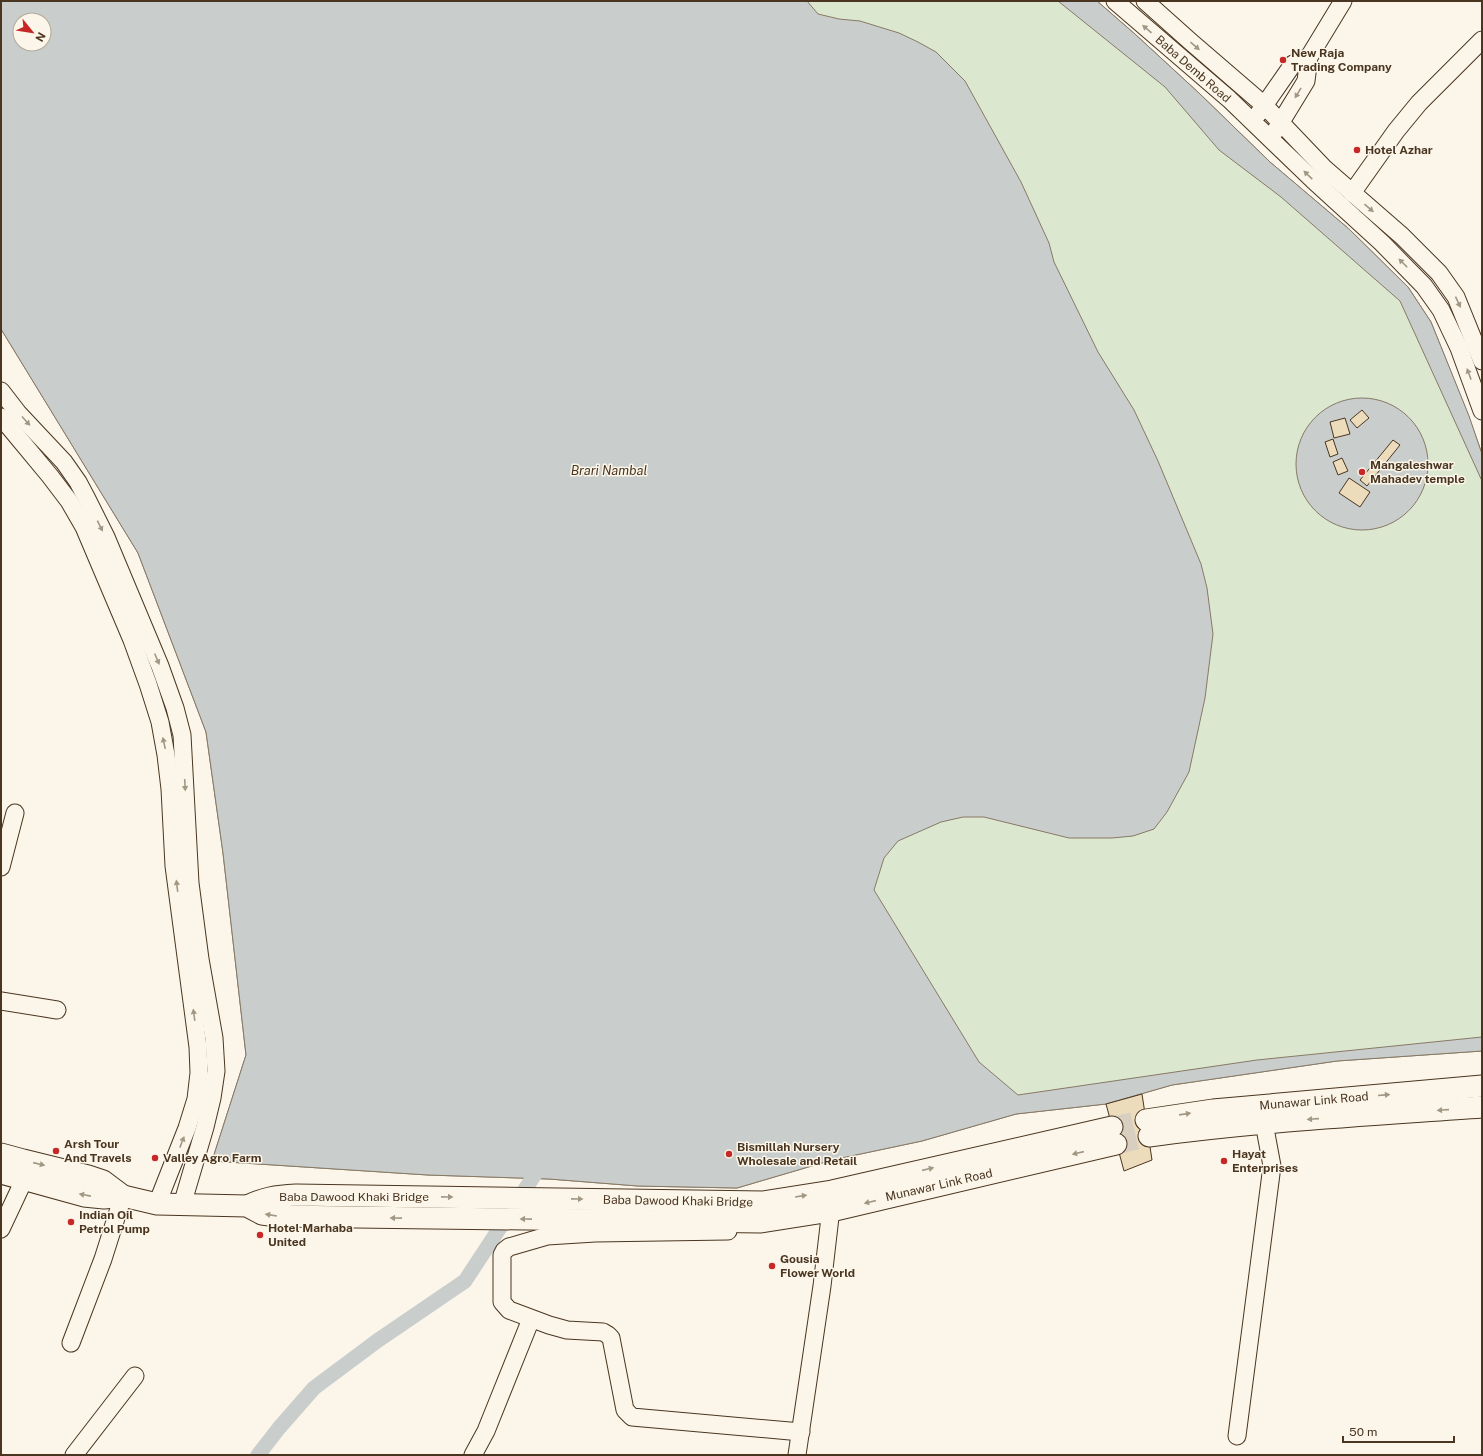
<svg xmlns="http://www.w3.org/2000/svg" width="1483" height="1456" viewBox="0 0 1483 1456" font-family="'Public Sans',sans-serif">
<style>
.green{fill:#dce7d0;stroke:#887966;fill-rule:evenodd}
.water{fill:#c9cecd;stroke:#887966;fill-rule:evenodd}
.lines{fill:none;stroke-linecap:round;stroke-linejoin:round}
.canal{stroke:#c9cecd;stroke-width:15}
.building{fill:#ecdcbc;stroke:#4a3520}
.major-tunnel{stroke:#d8cfc1;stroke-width:21;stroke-dasharray:21 10;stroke-linecap:butt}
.minor-casing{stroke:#4a3520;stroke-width:19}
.major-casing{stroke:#4a3520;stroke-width:23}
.minor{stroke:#fbf6e9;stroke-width:17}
.major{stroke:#fbf6e9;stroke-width:21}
.oneway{fill:#a29684}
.poi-dot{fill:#c62828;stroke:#fbf6e9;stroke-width:1.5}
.labels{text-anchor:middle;stroke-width:3;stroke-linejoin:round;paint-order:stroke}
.poi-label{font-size:12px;font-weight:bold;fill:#4a3520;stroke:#fbf6e9;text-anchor:start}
.street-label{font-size:12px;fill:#4a3520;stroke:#fbf6e9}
.water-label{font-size:13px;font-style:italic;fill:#4a3520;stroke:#fbf6e9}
</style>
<rect width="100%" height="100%" fill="#fbf6e9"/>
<path class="green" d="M1,1H1097L1136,35L1200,94L1270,162L1349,229L1408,287L1431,322L1469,417L1482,454V1051L1337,1061L1172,1085L1106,1104L1016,1114L922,1141L832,1160L737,1188L638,1186L549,1179L428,1175L212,1161L246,1055L223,853L206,732L138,553L1,329ZM20,20H44V44H20Z"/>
<g class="water">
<path d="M1,1H807L818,14L839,19L860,21L899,33L918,42L936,52L965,81L1021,182L1049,243L1054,262L1098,352L1134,410L1158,461L1201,564L1207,588L1213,634L1205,698L1189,772L1167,812L1154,829L1133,836L1112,838H1069L984,817H963L941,822L898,841L884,858L874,890L979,1062L1018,1095L1257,1060L1482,1037V1051L1337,1061L1172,1085L1106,1104L1016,1114L922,1141L832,1160L737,1188L638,1186L549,1179L428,1175L212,1161L246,1055L223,853L206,732L138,553L1,329ZM20,20H44V44H20Z"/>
<polygon points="1058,1 1097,1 1136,35 1200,94 1270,162 1349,229 1408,287 1431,322 1469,416 1482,454 1482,481 1400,301 1281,197 1219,150 1165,87"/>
<circle cx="1362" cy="464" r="66"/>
</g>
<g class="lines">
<polyline class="canal" points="258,1455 279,1428 314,1388 377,1341 465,1281 543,1162"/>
</g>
<g class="building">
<polygon points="1362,410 1369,418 1357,428 1350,420"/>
<polygon points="1345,418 1350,434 1334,438 1330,422"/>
<polygon points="1333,439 1338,454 1330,457 1325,442"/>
<polygon points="1393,440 1400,445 1367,486 1360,480"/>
<polygon points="1342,458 1348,471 1338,475 1333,462"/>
<polygon points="1349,478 1370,492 1360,507 1339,493"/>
<polygon points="1142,1094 1152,1160 1124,1171 1106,1104"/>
</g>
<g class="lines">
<g class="major-tunnel">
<polyline points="1112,1127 1146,1120"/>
<polyline points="1116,1144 1149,1136"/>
</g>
<g class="minor-casing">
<g id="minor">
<polyline points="1115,1 1229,99 1313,180 1382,243 1424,286 1441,310 1459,348 1482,411"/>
<polyline points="1145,1 1191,42 1264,105 1325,169 1402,236 1439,273 1456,297 1482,361"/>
<polyline points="1259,113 1293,64 1309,57"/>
<polyline points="1276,130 1306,81 1309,57 1343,1"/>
<polyline points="1352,193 1396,131 1419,103 1482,40"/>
<polyline points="1,391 18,413 64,462 78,482 87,499 106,537 160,666 175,708 182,735 190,883 200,959 214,1038 216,1071 212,1098 205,1127 182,1205"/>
<polyline points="1,417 50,476 69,501 84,527 132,640 148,684 160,722 166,755 170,789 174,866 198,1047 199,1073 196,1099 187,1128 157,1204"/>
<polyline points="1,867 15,813"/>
<polyline points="1,1001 57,1010"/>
<polyline points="1,1229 24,1180"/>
<polyline points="728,1231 595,1233 547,1236 509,1247 504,1251 502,1255 502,1302 509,1310 549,1325 567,1330 603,1332 608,1335 611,1338 625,1410 632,1417 801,1432"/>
<polyline points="71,1343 103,1259 123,1196"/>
<polyline points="1237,1436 1272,1166 1264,1123"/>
<polyline points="74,1455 135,1376"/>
<polyline points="473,1455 486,1431 531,1319"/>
<polyline points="797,1455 822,1286 832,1200"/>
</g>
</g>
<g class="major-casing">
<g id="major">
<polyline points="1146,1120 1213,1110 1482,1086"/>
<path d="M1149,1136C1259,1121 1371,1115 1482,1107"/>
<polyline points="1,1154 23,1160 88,1176 103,1181 123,1196"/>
<polyline points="1,1173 84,1196 104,1198 123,1196 157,1204 247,1206 262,1214 277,1216 761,1222 831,1211 1116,1144"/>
<path d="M247,1206C265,1198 275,1196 296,1195L763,1202L832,1191L1112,1127"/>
</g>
</g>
<use href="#minor" class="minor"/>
<use href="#major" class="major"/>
</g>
<defs><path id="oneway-solid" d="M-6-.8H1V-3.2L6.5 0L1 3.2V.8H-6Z"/></defs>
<g class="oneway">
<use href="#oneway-solid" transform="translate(1147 29) rotate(-139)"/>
<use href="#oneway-solid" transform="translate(1195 46) rotate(41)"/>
<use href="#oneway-solid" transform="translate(1298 93) rotate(121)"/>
<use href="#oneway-solid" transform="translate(1308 175) rotate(-136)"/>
<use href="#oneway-solid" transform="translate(1369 208) rotate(41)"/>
<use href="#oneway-solid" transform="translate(1403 263) rotate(-135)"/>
<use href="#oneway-solid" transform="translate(1458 302) rotate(65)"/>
<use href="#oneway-solid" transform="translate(1469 374) rotate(-110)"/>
<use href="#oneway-solid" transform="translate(26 421) rotate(48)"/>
<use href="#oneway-solid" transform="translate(100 526) rotate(64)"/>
<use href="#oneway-solid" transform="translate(157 659) rotate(67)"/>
<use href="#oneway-solid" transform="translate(164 743) rotate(-102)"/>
<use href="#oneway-solid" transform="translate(185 785) rotate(87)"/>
<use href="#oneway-solid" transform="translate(177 886) rotate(-97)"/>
<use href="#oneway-solid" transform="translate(194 1015) rotate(-98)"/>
<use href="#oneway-solid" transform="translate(1384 1095) rotate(-5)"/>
<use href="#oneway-solid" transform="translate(1443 1110) rotate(176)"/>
<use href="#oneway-solid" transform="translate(1185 1114) rotate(-8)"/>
<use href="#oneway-solid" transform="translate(1313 1119) rotate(176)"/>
<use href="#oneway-solid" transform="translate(182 1142) rotate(-69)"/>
<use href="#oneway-solid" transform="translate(1078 1153) rotate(167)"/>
<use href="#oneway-solid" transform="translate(39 1164) rotate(13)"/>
<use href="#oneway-solid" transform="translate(928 1169) rotate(-13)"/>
<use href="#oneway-solid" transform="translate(85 1195) rotate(-169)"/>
<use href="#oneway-solid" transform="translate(801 1196) rotate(-9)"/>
<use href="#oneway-solid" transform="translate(447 1197) rotate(1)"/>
<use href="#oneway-solid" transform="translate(577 1199) rotate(1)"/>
<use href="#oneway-solid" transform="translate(870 1202) rotate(167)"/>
<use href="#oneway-solid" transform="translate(271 1215) rotate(-171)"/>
<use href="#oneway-solid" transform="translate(396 1218) rotate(-179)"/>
<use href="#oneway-solid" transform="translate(526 1219) rotate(-179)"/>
</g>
<g class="poi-dot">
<circle cx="1283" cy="60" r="4"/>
<circle cx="1357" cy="150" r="4"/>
<circle cx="1362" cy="472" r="4"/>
<circle cx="56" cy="1151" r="4"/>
<circle cx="729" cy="1154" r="4"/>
<circle cx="155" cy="1158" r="4"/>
<circle cx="1224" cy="1161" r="4"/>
<circle cx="71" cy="1222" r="4"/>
<circle cx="260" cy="1235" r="4"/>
<circle cx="772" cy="1266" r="4"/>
</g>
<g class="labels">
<g class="poi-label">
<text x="1291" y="57">New Raja<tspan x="1291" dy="14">Trading Company</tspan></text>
<text x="1365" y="154">Hotel Azhar</text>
<text x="1370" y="469">Mangaleshwar<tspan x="1370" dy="14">Mahadev temple</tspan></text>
<text x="64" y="1148">Arsh Tour<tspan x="64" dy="14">And Travels</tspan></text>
<text x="737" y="1151">Bismillah Nursery<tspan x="737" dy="14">Wholesale and Retail</tspan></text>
<text x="1232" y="1158">Hayat<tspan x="1232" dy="14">Enterprises</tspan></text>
<text x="163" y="1162">Valley Agro Farm</text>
<text x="79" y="1219">Indian Oil<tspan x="79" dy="14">Petrol Pump</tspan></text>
<text x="268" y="1232">Hotel Marhaba<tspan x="268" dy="14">United</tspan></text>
<text x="780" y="1263">Gousia<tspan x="780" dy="14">Flower World</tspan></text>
</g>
<g class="street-label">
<text transform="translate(1193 69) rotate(41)" y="4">Baba Demb Road</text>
<text transform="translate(1314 1101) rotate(-5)" y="4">Munawar Link Road</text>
<text transform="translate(939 1185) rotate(-13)" y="4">Munawar Link Road</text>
<text x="354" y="1201">Baba Dawood Khaki Bridge</text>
<text transform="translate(678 1201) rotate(1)" y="4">Baba Dawood Khaki Bridge</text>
</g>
<g class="water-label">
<text x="609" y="475">Brari Nambal</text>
</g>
</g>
<rect width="1483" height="1456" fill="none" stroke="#4a3520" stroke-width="4"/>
<g transform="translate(32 32) rotate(120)"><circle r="19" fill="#fbf6e9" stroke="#b4a999"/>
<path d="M0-3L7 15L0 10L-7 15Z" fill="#c62828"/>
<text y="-6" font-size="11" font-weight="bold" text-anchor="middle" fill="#4a3520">N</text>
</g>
<path d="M1343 1436v6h111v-6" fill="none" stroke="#4a3520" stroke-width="2"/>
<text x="1349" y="1436" font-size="12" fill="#4a3520" stroke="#fbf6e9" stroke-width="3" paint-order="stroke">50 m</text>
</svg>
